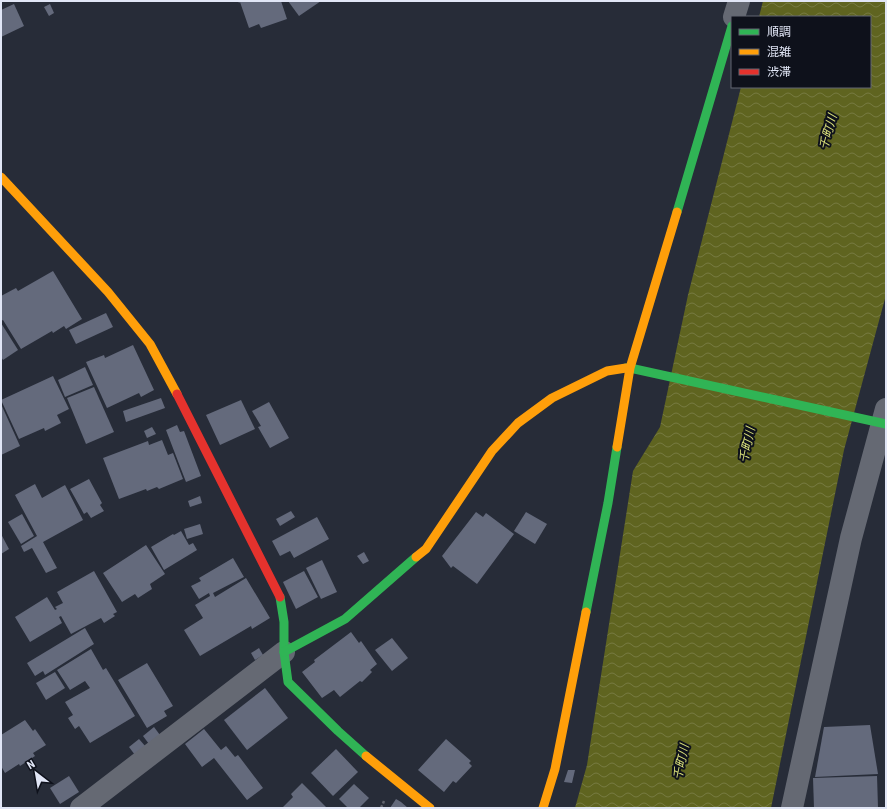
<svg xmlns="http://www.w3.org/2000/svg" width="887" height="809" viewBox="0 0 887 809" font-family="'Roboto Condensed','Noto Sans JP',sans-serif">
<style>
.water{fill:url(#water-waves)}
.building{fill:#646a7c}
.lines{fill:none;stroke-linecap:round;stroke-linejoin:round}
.path{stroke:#60636d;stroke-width:2.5;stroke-dasharray:3 2;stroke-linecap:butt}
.street{stroke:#656973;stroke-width:22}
.fast{stroke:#30b455;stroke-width:9}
.slow{stroke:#ff9f0a;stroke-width:9}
.jam{stroke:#e5322d;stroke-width:9}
.labels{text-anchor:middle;stroke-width:4;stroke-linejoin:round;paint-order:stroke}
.water-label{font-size:12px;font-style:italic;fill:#dbe17b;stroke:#0e111b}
</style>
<defs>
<pattern id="water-waves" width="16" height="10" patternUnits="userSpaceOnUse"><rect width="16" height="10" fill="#5f6420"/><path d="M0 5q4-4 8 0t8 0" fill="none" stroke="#767a41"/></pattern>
</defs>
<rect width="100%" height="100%" fill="#272c38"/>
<polygon class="water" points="763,1 886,1 886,295 844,450 771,808 575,808 587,765 633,471 660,427 688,295 741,87 870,87 870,17 759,17"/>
<g class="building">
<polygon points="238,1 281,1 287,19 261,28 259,24 249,28 240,2 239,3"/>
<polygon points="288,1 321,1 299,16"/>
<polygon points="14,4 24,26 1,37 1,10"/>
<polygon points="50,4 54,13 49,16 44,7"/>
<polygon points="53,271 82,319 66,329 64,326 53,333 52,331 21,349 3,320 1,321 1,296 16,288 18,291"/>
<polygon points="106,313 113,327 76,344 69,330"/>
<polygon points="1,323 18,350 3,360 1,357"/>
<polygon points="133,345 154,390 141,397 139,393 107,408 86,362 104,355 105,358"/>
<polygon points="85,367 93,385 65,397 58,380"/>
<polygon points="53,376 69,409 57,415 61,423 45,431 44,428 19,439 1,400"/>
<polygon points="94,387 114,432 86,444 67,398"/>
<polygon points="161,398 165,408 126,422 123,411"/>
<polygon points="241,400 255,429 220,445 206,415"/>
<polygon points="269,402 289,438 270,448 258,427 261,426 252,411"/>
<polygon points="1,404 20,446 1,455"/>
<polygon points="177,425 180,432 184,431 201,476 186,482 166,430"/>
<polygon points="152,427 156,434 147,438 144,431"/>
<polygon points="162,440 168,455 173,453 183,479 159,489 157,487 147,491 146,489 119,499 103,458 148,441 149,445"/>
<polygon points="89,479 102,503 100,505 104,511 91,518 87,512 84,514 70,489"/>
<polygon points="35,484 42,498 65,485 83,520 43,542 57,568 46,573 32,548 24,552 21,546 37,536 15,495"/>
<polygon points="200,496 202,503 190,507 188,501"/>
<polygon points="291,511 295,517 280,526 276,519"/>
<polygon points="476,512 483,517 486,513 514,534 477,584 453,566 451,568 442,556"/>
<polygon points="526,512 547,524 535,544 514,531"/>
<polygon points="22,514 34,536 21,544 8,522"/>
<polygon points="317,517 329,539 294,558 290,551 280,556 272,541"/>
<polygon points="200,524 203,534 187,539 184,529"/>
<polygon points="181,531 189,545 193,543 197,550 164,570 151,547 173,534 174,535"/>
<polygon points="1,534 9,549 1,554"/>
<polygon points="146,545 165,574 150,584 152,589 138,598 135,594 122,602 103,573"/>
<polygon points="364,552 369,561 363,564 357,556"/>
<polygon points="233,558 244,577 213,593 215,597 246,578 270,618 252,629 251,626 200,656 184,630 203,618 195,605 210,596 209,593 199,599 191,586 201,581 199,578"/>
<polygon points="322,560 337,592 321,599 306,568"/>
<polygon points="94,571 117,612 113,614 115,616 104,623 101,618 71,634 61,616 59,617 62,623 30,642 15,617 47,597 55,610 57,609 55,607 63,603 57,592"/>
<polygon points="304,571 318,597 296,609 283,582"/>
<polygon points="85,628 94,644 45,675 43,671 35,676 27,663"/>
<polygon points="351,632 359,643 361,641 377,664 370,670 372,672 362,682 360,681 340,697 334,690 322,698 302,672 315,662 314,660"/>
<polygon points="392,638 408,658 392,671 375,650"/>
<polygon points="259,648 263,655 255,660 251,653"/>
<polygon points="91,649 103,670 106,668 135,716 90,743 79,726 75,729 68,718 73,715 65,702 90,688 85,681 70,690 57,670"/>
<polygon points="147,663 173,706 164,711 167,716 147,728 118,680"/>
<polygon points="55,672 65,688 46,700 36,683"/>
<polygon points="265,688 288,718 247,750 224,720"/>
<polygon points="25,720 33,731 35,729 46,745 33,753 35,756 20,766 19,764 5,773 1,766 1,735"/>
<polygon points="870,725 878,774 815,777 824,727"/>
<polygon points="154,727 160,735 149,744 143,736"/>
<polygon points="204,729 221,750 226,746 235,757 238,755 263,788 247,800 214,758 202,767 185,744"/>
<polygon points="139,739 146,747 135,755 129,747"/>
<polygon points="446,739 471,761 469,763 472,766 456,783 453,781 444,792 418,770"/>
<polygon points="336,749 358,772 333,796 311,773"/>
<polygon points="568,770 575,770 572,783 564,782"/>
<polygon points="69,776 79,792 60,804 50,788"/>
<polygon points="877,776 878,808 814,808 813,778"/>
<polygon points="302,783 327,808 282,808 293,797 291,794"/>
<polygon points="354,784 369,798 359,808 348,808 339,799"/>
<polygon points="396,799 401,802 408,808 390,808"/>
</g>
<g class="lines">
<polyline class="path" points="381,808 384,801"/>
<g class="street">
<polyline points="734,17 739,1"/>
<polyline points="81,808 284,652"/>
<polyline points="792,808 851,538 886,409"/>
</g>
<g class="fast">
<polyline points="677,212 732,26"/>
<polyline points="626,368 630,368 886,424"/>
<polyline points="280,597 284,622 284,652 288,682 338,731 366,756"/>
<polyline points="586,612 608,503 617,447"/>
<polyline points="284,652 345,619 416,557"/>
</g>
<g class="slow">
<polyline points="1,177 108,292 150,344 177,394"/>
<polyline points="617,447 630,368 677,212"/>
<polyline points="416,557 426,549 492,451 518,423 552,398 607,371 626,368"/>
<polyline points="366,756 430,808"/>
<polyline points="543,808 555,769 586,612"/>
</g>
<polyline class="jam" points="177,394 280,597"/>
</g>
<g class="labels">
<g class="water-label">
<text transform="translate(828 132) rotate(-74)" y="4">千町川</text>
<text transform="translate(747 445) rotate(-78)" y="4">千町川</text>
<text transform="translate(681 762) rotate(-78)" y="4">千町川</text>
</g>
</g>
<rect width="887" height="809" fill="none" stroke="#e1e6f6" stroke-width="4"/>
<rect x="731" y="16" width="140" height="72" fill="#0e111b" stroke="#626673"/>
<rect x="739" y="29" width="20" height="6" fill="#30b455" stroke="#626673"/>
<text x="767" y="36" font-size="12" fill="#e1e6f6">順調</text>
<rect x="739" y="49" width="20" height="6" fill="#ff9f0a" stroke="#626673"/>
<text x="767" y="56" font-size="12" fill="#e1e6f6">混雑</text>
<rect x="739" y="69" width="20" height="6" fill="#e5322d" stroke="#626673"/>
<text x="767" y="76" font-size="12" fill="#e1e6f6">渋滞</text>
<g transform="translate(36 773) rotate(329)" stroke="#0e111b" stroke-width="3" paint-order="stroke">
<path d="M0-3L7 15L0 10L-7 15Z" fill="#e1e6f6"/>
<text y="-6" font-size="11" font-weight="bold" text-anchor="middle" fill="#e1e6f6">N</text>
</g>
</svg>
